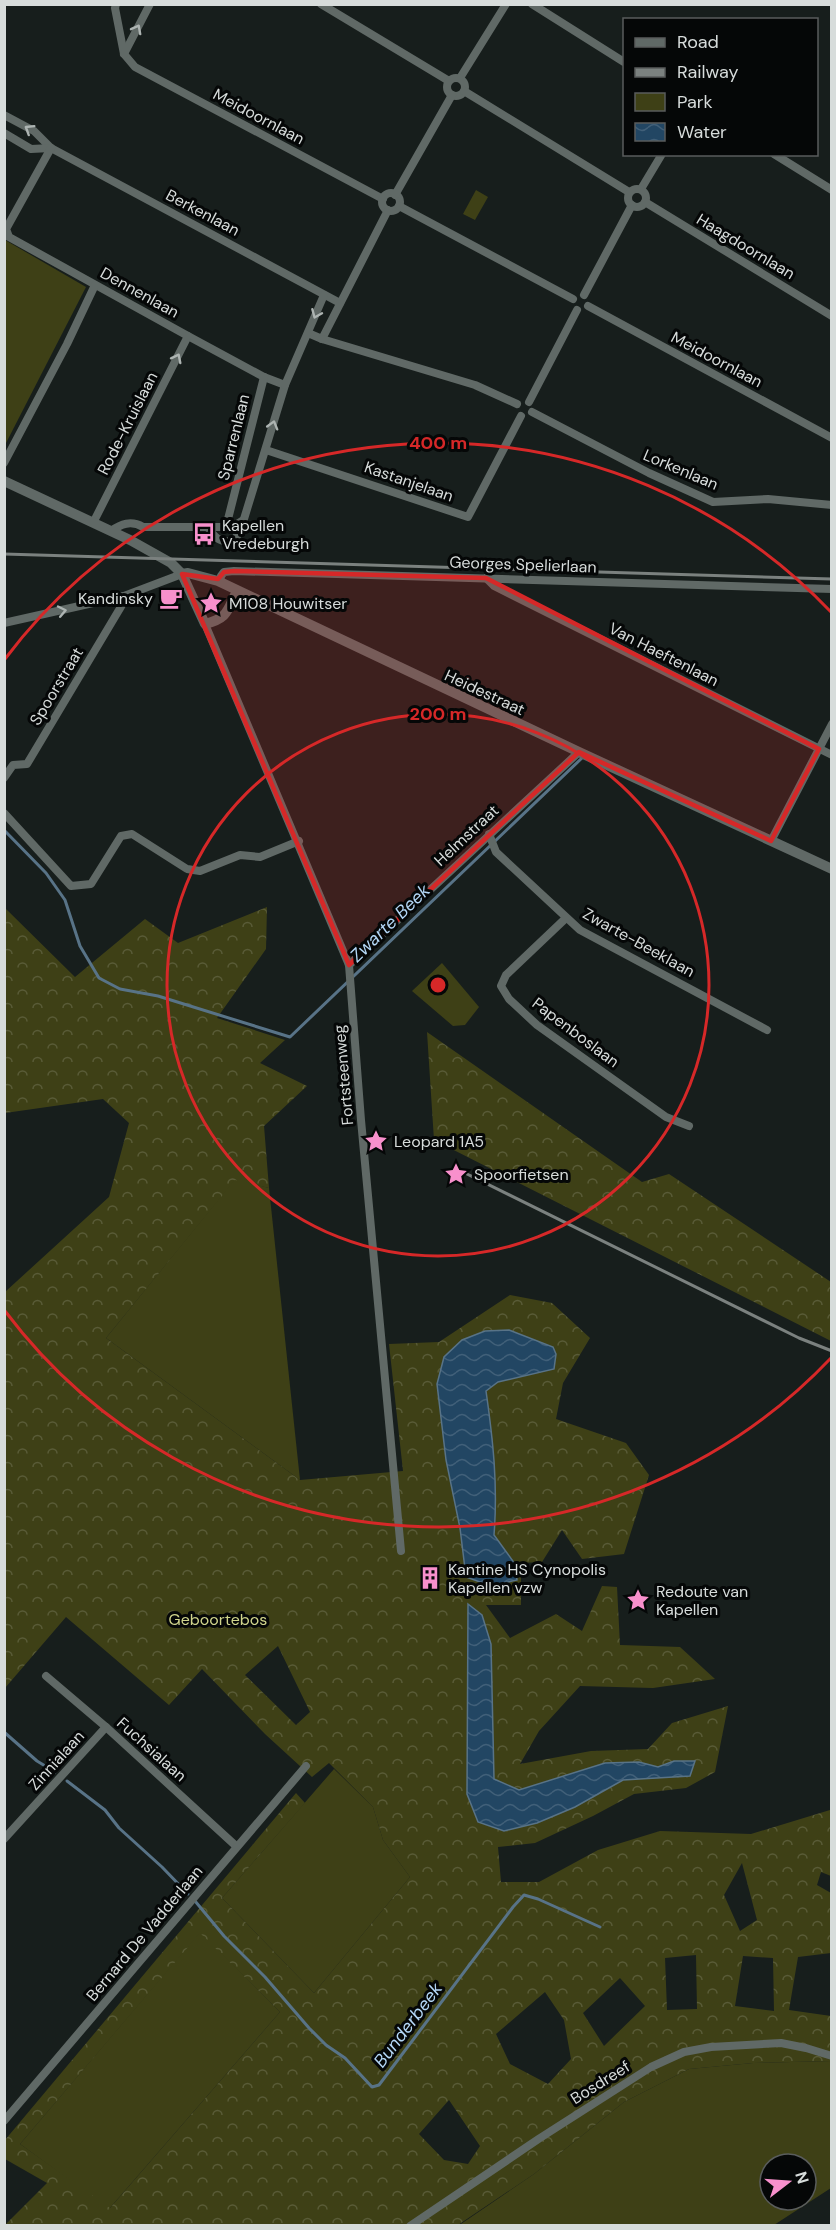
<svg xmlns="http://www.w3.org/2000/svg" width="836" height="2230" viewBox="0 0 836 2230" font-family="'DM Sans',sans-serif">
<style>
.green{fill:#3e4016;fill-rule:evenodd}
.forest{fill:url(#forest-crowns);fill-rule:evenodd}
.water{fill:url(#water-waves);stroke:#587387;stroke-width:1.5}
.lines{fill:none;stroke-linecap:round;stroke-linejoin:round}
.stream{stroke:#587387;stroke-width:3}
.minor{stroke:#606966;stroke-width:8}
.tertiary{stroke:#606966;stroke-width:10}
.rail{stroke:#7b817f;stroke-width:3}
.oneway{stroke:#adb4b2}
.marked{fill:#d62828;fill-opacity:0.2;stroke:#d62828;stroke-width:4.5;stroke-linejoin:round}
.ring{fill:none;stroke:#d62828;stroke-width:3}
.labels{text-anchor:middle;stroke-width:6;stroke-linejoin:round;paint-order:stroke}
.street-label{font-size:16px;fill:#d7dcdb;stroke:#050707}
.poi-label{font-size:16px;fill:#d7dcdb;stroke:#050707;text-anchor:start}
.park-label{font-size:16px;fill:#d0d58c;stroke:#050707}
.water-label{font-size:18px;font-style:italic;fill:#b4d7f6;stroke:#050707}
.centre{fill:#d62828;stroke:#050707;stroke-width:3}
.ring-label{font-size:18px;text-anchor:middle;font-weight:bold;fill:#d62828;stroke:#050707;stroke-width:6;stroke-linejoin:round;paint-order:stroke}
</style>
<defs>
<pattern id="forest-crowns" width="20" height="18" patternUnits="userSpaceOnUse" patternTransform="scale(1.5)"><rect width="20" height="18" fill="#3e4016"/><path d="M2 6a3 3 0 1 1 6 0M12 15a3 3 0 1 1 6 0" fill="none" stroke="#595b37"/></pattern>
<pattern id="water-waves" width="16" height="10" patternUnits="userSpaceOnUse" patternTransform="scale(1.5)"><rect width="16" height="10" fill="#224663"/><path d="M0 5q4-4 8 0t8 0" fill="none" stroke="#416079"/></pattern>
</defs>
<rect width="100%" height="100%" fill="#171e1c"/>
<g class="green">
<polygon points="476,190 488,197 475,220 463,214"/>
<polygon points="5,240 86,287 5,445"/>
<polygon points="442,963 479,1007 465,1025 453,1026 412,991"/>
<polygon points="235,1179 269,1188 300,1480 106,1338"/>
<polygon points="334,1769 373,1807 383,1840 410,1877 314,1993 222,1898"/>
<polygon points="200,1932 280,2012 109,2209 20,2144"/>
<path d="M831,2061V2188L774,2225L458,2226L534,2174L624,2102L689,2069L753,2063ZM770,2164H806V2200H770Z"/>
</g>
<g class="forest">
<path d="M267,907L266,949L217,1018L285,1040L260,1063L307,1086L264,1126L269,1188L235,1180L106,1338L300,1480L403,1471L389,1344L439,1342L510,1295L552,1303L590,1338L563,1383L556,1419L626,1443L649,1475L624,1554L582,1559L562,1530L542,1562L521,1563V1605H486L510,1638L556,1614L582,1631L602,1586L617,1587L620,1645L680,1647L715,1679L653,1688L580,1686L539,1731L520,1764L591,1751L648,1749L672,1723L728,1706L715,1772L686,1788L634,1794L593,1816L535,1843L498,1847L501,1882H539L598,1850L660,1831L751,1834L830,1810L832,1812L831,1876L821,1872L817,1885L831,1893V1953L798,1957L789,2010L831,2016V2061L753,2063L689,2069L624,2102L534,2174L458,2225H5L47,2183L5,2159V2140L296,1793L305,1803L222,1898L314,1993L410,1877L383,1840L373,1807L329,1763L312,1777L265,1734L202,1669L169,1705L66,1617L5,1688V1292L109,1197L129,1123L103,1099L5,1113V908L75,977L145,919L178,943ZM278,1646L310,1712L296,1725L245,1675ZM742,1863L757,1920L740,1931L724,1895ZM200,1933L280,2012L110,2208L20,2144ZM696,1955L697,2009L667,2010L665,1958ZM743,1956L773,1958L774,2011L735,2006ZM620,1978L645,2006L604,2046L583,2013ZM545,1992L564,2020L571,2059L548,2084L510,2064L496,2034ZM449,2100L480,2146L468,2164L444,2160L419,2134Z"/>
<polygon points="427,1032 642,1182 669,1174 831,1282 831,1341 434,1140"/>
</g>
<g class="water">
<path d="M509,1330L553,1347L556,1354L554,1369L498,1382L486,1391C493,1440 498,1485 494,1535L515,1564L517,1580L491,1586L466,1577L460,1528L446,1460L437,1384L444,1357L462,1340L485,1331Z"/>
<polygon points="468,1604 482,1615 491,1644 494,1779 519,1790 605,1763 639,1762 658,1767 674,1761 695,1761 690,1776 623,1780 575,1807 537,1823 504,1831 478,1822 467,1794"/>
</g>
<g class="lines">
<g class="stream">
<polyline points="4,830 46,873 65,900 80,946 99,978 120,989 158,996 290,1037 583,757"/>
<polyline points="4,1732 37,1761 55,1772"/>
<polyline points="67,1781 105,1810 119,1828 162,1867 188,1894"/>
<polyline points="195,1901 224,1936 265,1977 309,2028 326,2045 345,2058 372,2087 379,2085 513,1907 524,1895 538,1899 600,1927"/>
</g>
<g class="minor">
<polyline points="116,4 115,8 124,54 135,67 383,199"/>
<polyline points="321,4 449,81"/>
<polyline points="532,4 624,62"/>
<polyline points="124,54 150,4"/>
<polyline points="460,78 506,4"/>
<circle cx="456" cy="87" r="9"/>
<polyline points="464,91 629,192"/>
<polyline points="4,115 34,131 51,148 340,303"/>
<polyline points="4,133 31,149 51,148"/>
<path d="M51,148L6,229L9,237L188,336L264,377L285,385L240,532L233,541C219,543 214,537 207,526"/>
<polyline points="774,154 832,190"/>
<polyline points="641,189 662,154"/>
<circle cx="637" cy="198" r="9"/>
<circle cx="391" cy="202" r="9"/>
<polyline points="395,195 452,95"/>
<polyline points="645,202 832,316"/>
<polyline points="399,206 573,299"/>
<polyline points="584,295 632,205"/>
<polyline points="588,306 832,438"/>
<polyline points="308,333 322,339 388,210"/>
<polyline points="322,339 475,385 517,404"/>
<polyline points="285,385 324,295"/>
<polyline points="529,402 577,310"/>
<polyline points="532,412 649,473 713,502 768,499 832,505"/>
<polyline points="266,450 468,517 521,416"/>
<polyline points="4,463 67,344 95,285"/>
<polyline points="93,523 188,336"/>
<polyline points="226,527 264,377"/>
<path d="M111,531C121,524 131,520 143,527H226L234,526L242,521"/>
<polyline points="486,578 494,586 832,755"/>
<polyline points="220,582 221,576 224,572 234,571 832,589"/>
<polyline points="4,623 124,596 182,574"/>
<polyline points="205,624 349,965 361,1120 401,1551"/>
<polyline points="4,778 13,765 27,764 122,605 124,596"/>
<polyline points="4,813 71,886 91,884 121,836 132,834 187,869 200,871 240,855 260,857 299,841"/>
<polyline points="489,834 496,852 580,930 767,1030"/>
<polyline points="771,841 832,724"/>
<polyline points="566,918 506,975 501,986 509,999 537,1025 666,1117 689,1126"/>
<polyline points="349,965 579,752"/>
<polyline points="46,1676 106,1727 236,1846"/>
<polyline points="4,1839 106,1727"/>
<polyline points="4,2121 306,1766"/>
<polyline points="410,2226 540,2138 651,2067 684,2052 711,2047 781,2043 806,2048 832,2056"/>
</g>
<g class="tertiary">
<path d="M4,481L130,540L171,563L182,574L205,624C229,618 227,610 237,591"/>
<polyline points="182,574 188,573 218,581 579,752 832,869"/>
</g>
<g class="rail">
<polyline points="4,554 832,579"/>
<polyline points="467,1174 799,1338 832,1351"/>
</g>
</g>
<defs><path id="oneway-chevron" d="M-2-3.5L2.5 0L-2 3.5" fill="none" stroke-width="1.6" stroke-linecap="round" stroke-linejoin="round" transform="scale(1.5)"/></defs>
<g class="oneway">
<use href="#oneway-chevron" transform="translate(137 29) rotate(-62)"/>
<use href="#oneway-chevron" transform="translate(29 129) rotate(-148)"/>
<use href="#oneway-chevron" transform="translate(316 314) rotate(113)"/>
<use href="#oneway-chevron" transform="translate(177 358) rotate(-63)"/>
<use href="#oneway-chevron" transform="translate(273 425) rotate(-74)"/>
<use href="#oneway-chevron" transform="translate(62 611) rotate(-12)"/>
</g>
<path class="marked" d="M234,571L486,578L819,749L771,841L579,752L349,965L182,574L218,579L224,572Z"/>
<g class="ring">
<circle cx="438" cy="985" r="271"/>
<path d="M831 1358A542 542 0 0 1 5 1311M5 659A542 542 0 0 1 831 612"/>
</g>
<defs>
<g id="bus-bare" transform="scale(1.8)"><path d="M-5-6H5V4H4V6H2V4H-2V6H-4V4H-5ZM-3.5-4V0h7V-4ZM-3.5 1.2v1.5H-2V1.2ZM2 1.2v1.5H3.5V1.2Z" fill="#f890cc" stroke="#050707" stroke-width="2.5" paint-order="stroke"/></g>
<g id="cafe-bare" transform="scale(1.8)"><path d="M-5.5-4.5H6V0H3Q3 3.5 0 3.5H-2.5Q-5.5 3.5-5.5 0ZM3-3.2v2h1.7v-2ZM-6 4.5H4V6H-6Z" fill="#f890cc" stroke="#050707" stroke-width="2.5" paint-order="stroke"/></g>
<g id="sight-bare" transform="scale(1.8)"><path d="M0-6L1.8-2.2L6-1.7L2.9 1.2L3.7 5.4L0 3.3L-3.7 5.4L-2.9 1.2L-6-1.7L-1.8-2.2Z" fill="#f890cc" stroke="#050707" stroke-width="2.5" paint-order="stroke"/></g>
<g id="building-bare" transform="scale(1.8)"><path d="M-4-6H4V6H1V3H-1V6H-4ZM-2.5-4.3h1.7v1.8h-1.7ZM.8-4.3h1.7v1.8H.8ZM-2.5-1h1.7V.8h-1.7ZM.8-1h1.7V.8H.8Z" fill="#f890cc" stroke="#050707" stroke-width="2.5" paint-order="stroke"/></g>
</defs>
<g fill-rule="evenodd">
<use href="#bus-bare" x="204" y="534"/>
<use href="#cafe-bare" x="171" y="598"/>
<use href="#sight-bare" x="211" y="603"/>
<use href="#sight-bare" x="376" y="1141"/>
<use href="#sight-bare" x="456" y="1174"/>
<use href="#building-bare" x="430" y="1578"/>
<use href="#sight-bare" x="638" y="1600"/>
</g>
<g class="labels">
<g class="street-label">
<text transform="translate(259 116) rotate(28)" y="6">Meidoornlaan</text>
<text transform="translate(203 212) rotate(28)" y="6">Berkenlaan</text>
<text transform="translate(746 246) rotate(31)" y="6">Haagdoornlaan</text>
<text transform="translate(140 292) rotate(29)" y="6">Dennenlaan</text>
<text transform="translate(717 359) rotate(28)" y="6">Meidoornlaan</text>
<text transform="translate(127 423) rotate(-63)" y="6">Rode-Kruislaan</text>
<text transform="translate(233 437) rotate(-76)" y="6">Sparrenlaan</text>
<text transform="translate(681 469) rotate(23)" y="6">Lorkenlaan</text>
<text transform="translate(409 481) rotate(19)" y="6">Kastanjelaan</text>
<text transform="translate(523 564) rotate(2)" y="6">Georges Spelierlaan</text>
<text transform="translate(664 654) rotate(27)" y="6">Van Haeftenlaan</text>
<text transform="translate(56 686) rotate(-59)" y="6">Spoorstraat</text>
<text transform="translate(485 692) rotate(25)" y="6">Heidestraat</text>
<text transform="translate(466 835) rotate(-43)" y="6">Helmstraat</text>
<text transform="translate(639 942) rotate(29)" y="6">Zwarte-Beeklaan</text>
<text transform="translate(576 1032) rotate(37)" y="6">Papenboslaan</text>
<text transform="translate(343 1075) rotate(-95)" y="6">Fortsteenweg</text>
<text transform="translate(152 1749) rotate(42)" y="6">Fuchsialaan</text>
<text transform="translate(56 1760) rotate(-48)" y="6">Zinnialaan</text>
<text transform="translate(144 1933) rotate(-50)" y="6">Bernard De Vadderlaan</text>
<text transform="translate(600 2082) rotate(-32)" y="6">Bosdreef</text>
</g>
<g class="poi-label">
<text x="222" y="531">Kapellen<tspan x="222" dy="18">Vredeburgh</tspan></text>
<text x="153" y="604" text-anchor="end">Kandinsky</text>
<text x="229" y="609">M108 Houwitser</text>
<text x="394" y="1147">Leopard 1A5</text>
<text x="474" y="1180">Spoorfietsen</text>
<text x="448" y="1575">Kantine HS Cynopolis<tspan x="448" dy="18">Kapellen vzw</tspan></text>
<text x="656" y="1597">Redoute van<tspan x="656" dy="18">Kapellen</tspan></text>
</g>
<g class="park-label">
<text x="218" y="1625">Geboortebos</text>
</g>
<g class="water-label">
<text transform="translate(390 923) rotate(-44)" y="6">Zwarte Beek</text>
<text transform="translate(408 2025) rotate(-53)" y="6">Bunderbeek</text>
</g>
</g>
<circle cx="438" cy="985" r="9" class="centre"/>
<g class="ring-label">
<text x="438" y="449">400 m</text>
<text x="438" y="720">200 m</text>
</g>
<rect width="836" height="2230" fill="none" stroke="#d7dcdb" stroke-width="12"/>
<rect x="623" y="18" width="195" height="138" fill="#050707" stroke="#595c5c" stroke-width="1.5"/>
<rect x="635" y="38" width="30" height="9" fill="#606966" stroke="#595c5c" stroke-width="1.5"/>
<text x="677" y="48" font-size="18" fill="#d7dcdb">Road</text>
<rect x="635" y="68" width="30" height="9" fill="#7b817f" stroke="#595c5c" stroke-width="1.5"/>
<text x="677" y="78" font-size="18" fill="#d7dcdb">Railway</text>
<rect x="635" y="93" width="30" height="18" fill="#3e4016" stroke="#595c5c" stroke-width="1.5"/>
<text x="677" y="108" font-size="18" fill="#d7dcdb">Park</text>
<rect x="635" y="123" width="30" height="18" fill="url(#water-waves)" stroke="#595c5c" stroke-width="1.5"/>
<text x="677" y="138" font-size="18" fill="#d7dcdb">Water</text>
<g transform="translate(788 2182) rotate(73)"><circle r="28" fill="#050707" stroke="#595c5c" stroke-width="1.5"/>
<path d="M0-4.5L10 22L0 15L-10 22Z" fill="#f890cc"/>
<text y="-9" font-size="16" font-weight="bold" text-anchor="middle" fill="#d7dcdb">N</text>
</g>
</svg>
